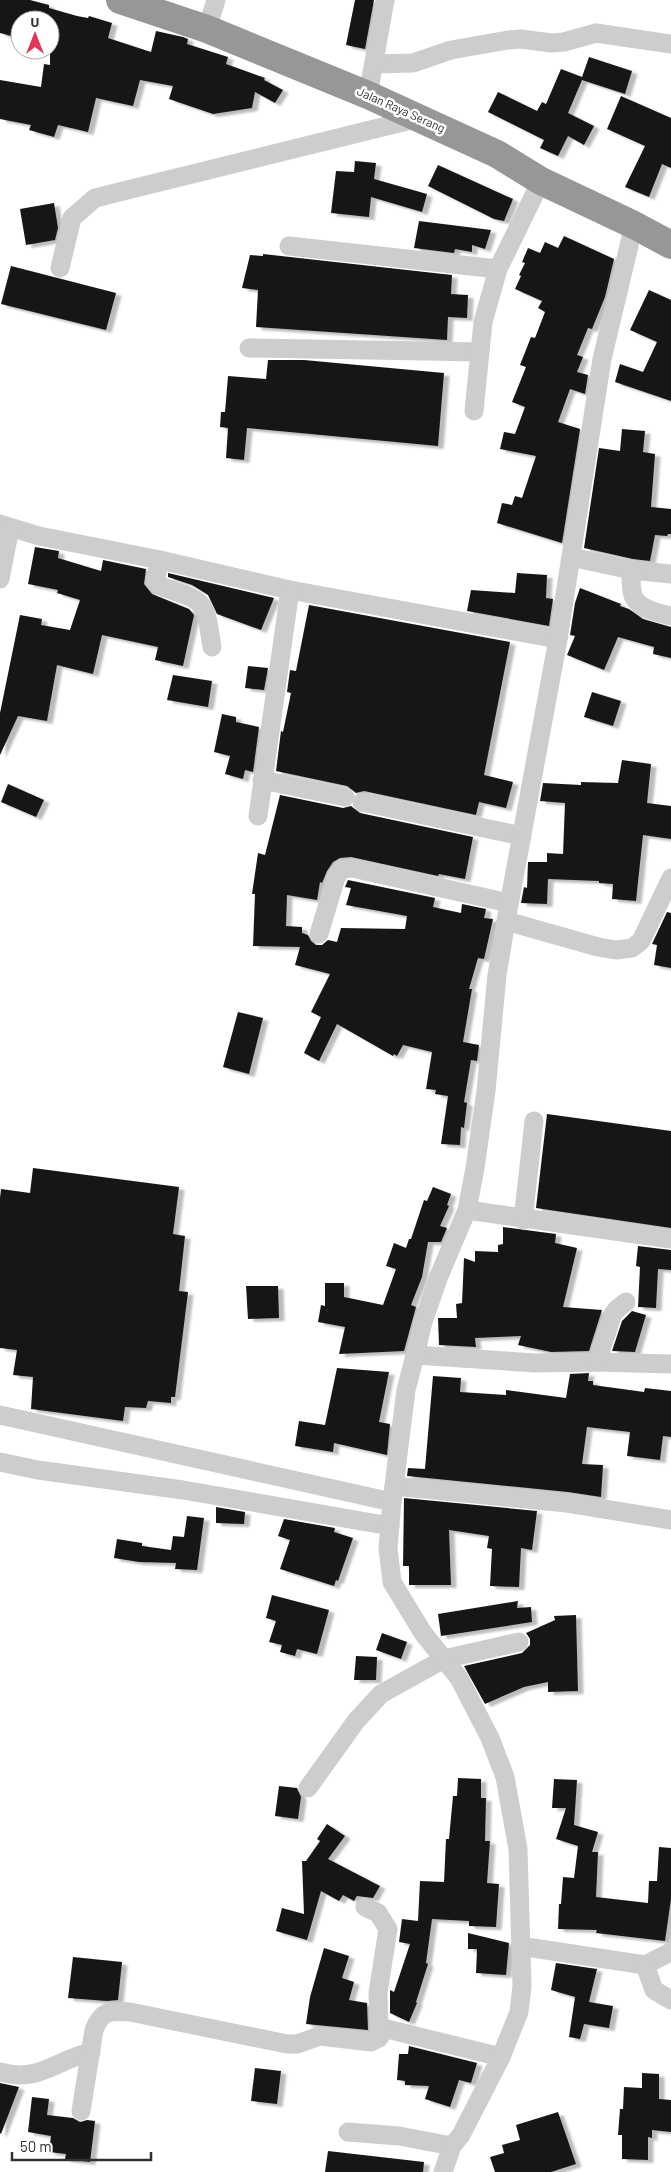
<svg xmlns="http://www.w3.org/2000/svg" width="671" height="2172" viewBox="0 0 671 2172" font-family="Barlow,sans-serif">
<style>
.building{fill:#171717;filter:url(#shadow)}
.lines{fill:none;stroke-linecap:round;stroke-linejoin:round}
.minor{stroke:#cdcdcd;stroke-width:19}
.highway{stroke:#979797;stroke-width:28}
.labels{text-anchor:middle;stroke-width:5;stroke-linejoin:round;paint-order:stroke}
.street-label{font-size:12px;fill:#303030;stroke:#fff}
</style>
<defs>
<filter id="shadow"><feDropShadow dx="5.5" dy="3" stdDeviation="1" flood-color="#0004"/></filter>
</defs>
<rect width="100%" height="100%" fill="#fff"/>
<g class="building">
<polygon points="0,0 30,0 49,5 49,8 77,16 88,18 89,16 112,23 108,38 151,52 156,31 183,37 188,39 187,44 228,57 226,64 265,78 264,80 283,90 275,103 255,92 252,108 213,114 169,99 173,86 140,80 133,106 96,98 88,132 58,125 54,137 29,130 31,125 0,119 0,80 41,87 44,64 50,65 50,20 20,20 18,38 0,33"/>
<polygon points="355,0 374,0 365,49 346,45"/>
<polygon points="589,57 632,71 625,94 582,80 568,113 594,126 584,145 568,136 558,156 540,148 544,140 488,112 498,92 537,111 542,102 546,104 561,69 582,77"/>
<polygon points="621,96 671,118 671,168 662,164 649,197 625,187 645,146 607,129"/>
<polygon points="355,161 376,163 374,179 427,194 422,212 371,197 369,217 331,213 336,171 354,172"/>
<polygon points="438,165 513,199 504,221 494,219 428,186"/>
<polygon points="54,203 58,228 55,240 26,245 20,209"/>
<polygon points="419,221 491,230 485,249 472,245 472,252 455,249 454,253 414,248"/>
<polygon points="564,236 614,259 605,297 592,329 588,328 577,355 583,357 577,372 588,375 585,394 570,389 558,422 580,429 562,543 497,523 502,503 512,505 515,496 522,498 536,456 500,449 504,432 515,434 525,407 512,402 526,367 520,365 531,337 535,338 545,312 538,308 542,301 515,289 521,276 519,275 525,263 522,262 528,248 540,253 545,242 558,248"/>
<polygon points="263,254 452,275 451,294 468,295 467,318 448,317 447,340 256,327 258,290 242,288 250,255 263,256"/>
<polygon points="11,266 116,293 106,330 1,304"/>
<polygon points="649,290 671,300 671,401 615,382 620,364 643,372 657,342 630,330"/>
<polygon points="268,360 304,360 444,373 438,446 247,428 244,460 226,458 228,428 220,427 221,412 225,412 228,376 266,379"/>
<polygon points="622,429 645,431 643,452 655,454 651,507 671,509 671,534 668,534 667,536 655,535 650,561 633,559 584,548 599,448 620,451"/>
<polygon points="35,547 59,551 58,558 101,571 103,560 146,569 144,584 152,594 189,609 194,615 183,666 155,660 158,647 102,635 93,674 57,665 47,721 18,716 0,755 0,713 20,615 42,619 41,625 70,630 80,600 57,593 58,590 28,584"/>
<polygon points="168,573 274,598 261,630 217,614 208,595 192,585 168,577"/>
<polygon points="517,573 547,575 546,598 553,599 549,626 467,611 471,590 515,593"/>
<polygon points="580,588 621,604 620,606 629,609 643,619 671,627 671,658 653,654 654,647 618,637 604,670 567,655 575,636 570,635 575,603"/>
<polygon points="309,605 510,642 484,775 513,782 506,808 479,802 476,815 364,791 356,793 347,786 276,771 281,731 283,732 291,693 287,692 290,670 296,671"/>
<polygon points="248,666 268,668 264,690 245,688"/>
<polygon points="173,675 212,681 208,707 167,700"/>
<polygon points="592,692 621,701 613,726 584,717"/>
<polygon points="222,714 236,717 236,722 259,727 253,772 245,770 243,779 225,774 230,756 214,752"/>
<polygon points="622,760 651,764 647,803 671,806 671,839 643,835 636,901 612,899 613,884 599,883 599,881 548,879 547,904 521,903 524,887 527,888 528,862 547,862 547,853 563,854 565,803 540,801 543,783 581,785 581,782 618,783"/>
<polygon points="8,784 44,800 36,817 1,802"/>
<polygon points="280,795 343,808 351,806 360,813 473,837 465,879 439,874 438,876 351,857 340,858 333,862 327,871 322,883 320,882 317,900 287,895 286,926 302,927 302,933 308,935 311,941 316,945 322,945 328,940 337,942 341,928 405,929 407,916 346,905 351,888 345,887 348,880 435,898 433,907 461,913 462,904 486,909 484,918 493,919 484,959 478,958 469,989 472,989 463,1042 479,1045 477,1061 471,1060 464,1102 467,1103 464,1128 461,1127 460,1145 441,1144 448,1096 435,1094 436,1090 426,1089 432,1052 403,1045 397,1056 394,1054 393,1056 337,1024 319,1061 304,1053 321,1017 311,1012 330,974 295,965 300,947 253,946 255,894 252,894 258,853 265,855"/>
<polygon points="667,912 671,913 671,968 654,965 657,945 652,944"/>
<polygon points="238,1012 263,1018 249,1074 223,1067"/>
<polygon points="547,1114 671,1131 671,1228 536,1208"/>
<polygon points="33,1168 179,1187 173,1234 185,1236 179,1291 188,1292 175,1397 171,1397 171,1403 148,1401 146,1408 125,1407 123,1421 31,1409 33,1377 13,1375 17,1350 0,1348 0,1198 1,1189 30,1193"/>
<polygon points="433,1187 451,1194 447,1205 449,1206 440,1226 447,1228 441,1242 428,1242 422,1277 411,1305 416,1307 404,1351 339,1354 345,1327 318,1322 321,1305 325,1306 325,1283 344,1283 344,1297 383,1305 396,1269 386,1266 394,1243 406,1248 409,1239 411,1239 424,1200 427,1201"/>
<polygon points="503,1227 556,1234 555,1243 577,1248 563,1307 602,1310 589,1351 551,1352 518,1345 521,1336 475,1338 476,1347 439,1345 438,1318 457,1318 456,1304 462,1303 464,1258 475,1262 475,1251 498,1252 498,1245 503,1244"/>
<polygon points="638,1246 671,1250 671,1270 658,1269 656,1308 638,1307 640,1267 636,1266"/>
<polygon points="246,1286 278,1286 279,1318 248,1319"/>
<polygon points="632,1311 646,1315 635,1352 612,1351 622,1321"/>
<polygon points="337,1368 389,1372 379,1422 390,1424 387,1455 334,1443 333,1452 295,1446 299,1421 325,1425"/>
<polygon points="589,1373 588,1381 593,1381 593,1385 644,1392 645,1388 671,1391 671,1437 663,1436 660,1460 627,1456 630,1432 587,1427 582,1464 603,1465 601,1497 568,1492 407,1476 408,1468 425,1469 433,1376 461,1378 460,1392 506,1395 506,1390 566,1398 570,1374"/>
<polygon points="404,1498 537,1511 532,1550 521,1548 519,1587 490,1586 492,1549 487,1548 489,1536 449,1530 451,1585 409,1585 409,1566 403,1566"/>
<polygon points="216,1507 245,1512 244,1524 216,1523"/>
<polygon points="187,1516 204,1518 197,1570 175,1569 176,1563 139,1562 114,1558 117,1539 142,1543 142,1546 171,1550 173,1536 184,1537"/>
<polygon points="284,1519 335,1528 334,1532 353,1538 338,1581 336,1580 334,1586 280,1569 290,1540 278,1536"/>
<polygon points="272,1595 329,1610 317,1654 297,1649 295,1656 280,1652 282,1645 269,1642 276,1621 266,1618"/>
<polygon points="518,1601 517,1608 531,1607 532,1622 441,1636 438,1614"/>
<polygon points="576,1615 578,1691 548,1692 548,1682 524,1687 485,1704 464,1666 522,1653 530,1645 530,1639 526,1633 555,1620 554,1616"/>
<polygon points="382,1633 407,1642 401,1659 376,1650"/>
<polygon points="356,1656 377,1657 376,1680 354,1680"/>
<polygon points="458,1778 481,1779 481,1798 486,1798 485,1841 490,1841 487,1883 499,1884 496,1927 469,1926 469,1921 432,1919 426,1963 428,1964 416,2002 417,2003 409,2022 390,2013 390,1990 394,1992 410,1944 399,1942 402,1919 418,1921 420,1881 444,1882 446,1839 449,1839 453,1796 457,1796"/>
<polygon points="554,1779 577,1780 574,1825 598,1832 592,1852 598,1852 596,1897 648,1903 649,1881 657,1881 659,1847 671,1848 671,1899 665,1941 596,1933 597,1930 558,1929 559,1904 561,1904 563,1877 574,1878 578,1846 556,1839 566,1808 552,1808"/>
<polygon points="279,1786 297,1788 301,1797 298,1819 275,1816"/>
<polygon points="327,1824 345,1836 328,1859 380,1886 373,1898 357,1896 354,1901 343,1895 339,1901 321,1891 307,1940 276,1931 282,1908 304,1914 302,1861 306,1861 320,1841 317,1839"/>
<polygon points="468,1933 509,1943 506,1975 476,1973 477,1949 468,1949"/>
<polygon points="324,1948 349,1956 342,1978 354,1982 349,2000 367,2003 368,2030 306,2024 310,1997"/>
<polygon points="73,1957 122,1962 118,2000 107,2001 68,1998"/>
<polygon points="556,1963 597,1969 589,2002 613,2006 609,2028 584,2024 580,2039 569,2037 575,1997 551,1990"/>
<polygon points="409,2046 477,2063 471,2083 459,2080 450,2107 425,2099 429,2086 405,2085 405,2081 397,2080 399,2054 408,2054"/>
<polygon points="255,2068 281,2071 277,2104 251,2101"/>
<polygon points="642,2073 659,2074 659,2099 671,2100 671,2132 652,2130 652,2138 648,2137 648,2160 622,2159 622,2135 618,2135 620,2109 623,2109 624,2087 642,2088"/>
<polygon points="0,2083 19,2087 1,2134 0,2133"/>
<polygon points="32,2097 49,2099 47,2115 73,2118 80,2122 87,2120 95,2121 90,2162 65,2159 66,2154 49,2152 51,2136 28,2132"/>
<polygon points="558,2112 576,2164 551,2172 495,2172 490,2157 504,2153 502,2145 520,2140 516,2125"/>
<polygon points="328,2151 424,2162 423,2172 325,2172"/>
</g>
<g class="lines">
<g class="minor">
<polyline points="207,29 216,0"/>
<polyline points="374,64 413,63 451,50 508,40 521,39 551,43 564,42 596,33 671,44"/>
<polyline points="368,95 385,0"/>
<polyline points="289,246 498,269"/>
<polyline points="60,268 72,218 95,198 419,118"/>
<polyline points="249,348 480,352"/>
<polyline points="474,411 483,322 498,269 541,181"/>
<polyline points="0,524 39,536 160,560 290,590 558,639"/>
<polyline points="571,557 631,570 671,574"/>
<path d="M160,560L155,581L160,586C207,603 204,597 212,647"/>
<path d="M631,570C631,577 631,585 632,591C634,608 657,613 671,616"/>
<polyline points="0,579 10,528"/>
<polyline points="262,780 345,797"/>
<polyline points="362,802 522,836"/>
<polyline points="258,816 290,590"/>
<polyline points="506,921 598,947 616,950 632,948 641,941 671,878"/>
<polyline points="319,934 336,877 342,869 352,868 509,903"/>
<polyline points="467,1210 671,1239"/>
<polyline points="523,1220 534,1121"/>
<polyline points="415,1355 535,1363 597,1362 671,1364"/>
<polyline points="597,1362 612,1316 616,1310 626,1302"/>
<polyline points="0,1415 392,1502"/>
<polyline points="0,1462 38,1470 183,1490 390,1526"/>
<polyline points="394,1486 567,1503 671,1520"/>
<polyline points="308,1788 356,1721 381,1694 444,1659 519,1642"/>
<polyline points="365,1907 378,1913 388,1929 378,1993 379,2027 501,2057"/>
<polyline points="520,1946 645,1965 671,1952"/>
<polyline points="645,1965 654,1990 671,2000"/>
<path d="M0,2072C40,2083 55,2060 91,2052"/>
<path d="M81,2111L94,2030C102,2009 111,2011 130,2012L287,2044H297L320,2036L371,2042L379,2038L384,2030"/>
<polyline points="348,2132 399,2136 452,2146"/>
<polyline points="443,2172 452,2146 461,2135 501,2057 519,2012 522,1986 518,1849 505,1777 490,1738 459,1678 423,1633 392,1582 388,1548 392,1502 406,1390 415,1355 423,1322 439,1276 467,1210 475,1168 486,1091 497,975 506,921 558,639 602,359 634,225"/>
</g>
<polyline class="highway" points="120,0 207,29 368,95 497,154 541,181 634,225 671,245"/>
</g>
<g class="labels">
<g class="street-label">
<text transform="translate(401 110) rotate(24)" y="4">Jalan Raya Serang</text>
</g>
</g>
<g transform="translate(35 35)"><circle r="24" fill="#ffffff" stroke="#acacac"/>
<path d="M0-4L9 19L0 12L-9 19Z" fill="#e5335a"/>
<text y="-8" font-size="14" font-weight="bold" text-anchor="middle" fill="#303030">U</text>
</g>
<path d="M12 2152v8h139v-8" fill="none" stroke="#303030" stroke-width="2.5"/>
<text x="20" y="2152" font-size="15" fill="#303030" stroke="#ffffff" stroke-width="4" paint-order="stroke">50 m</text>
</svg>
